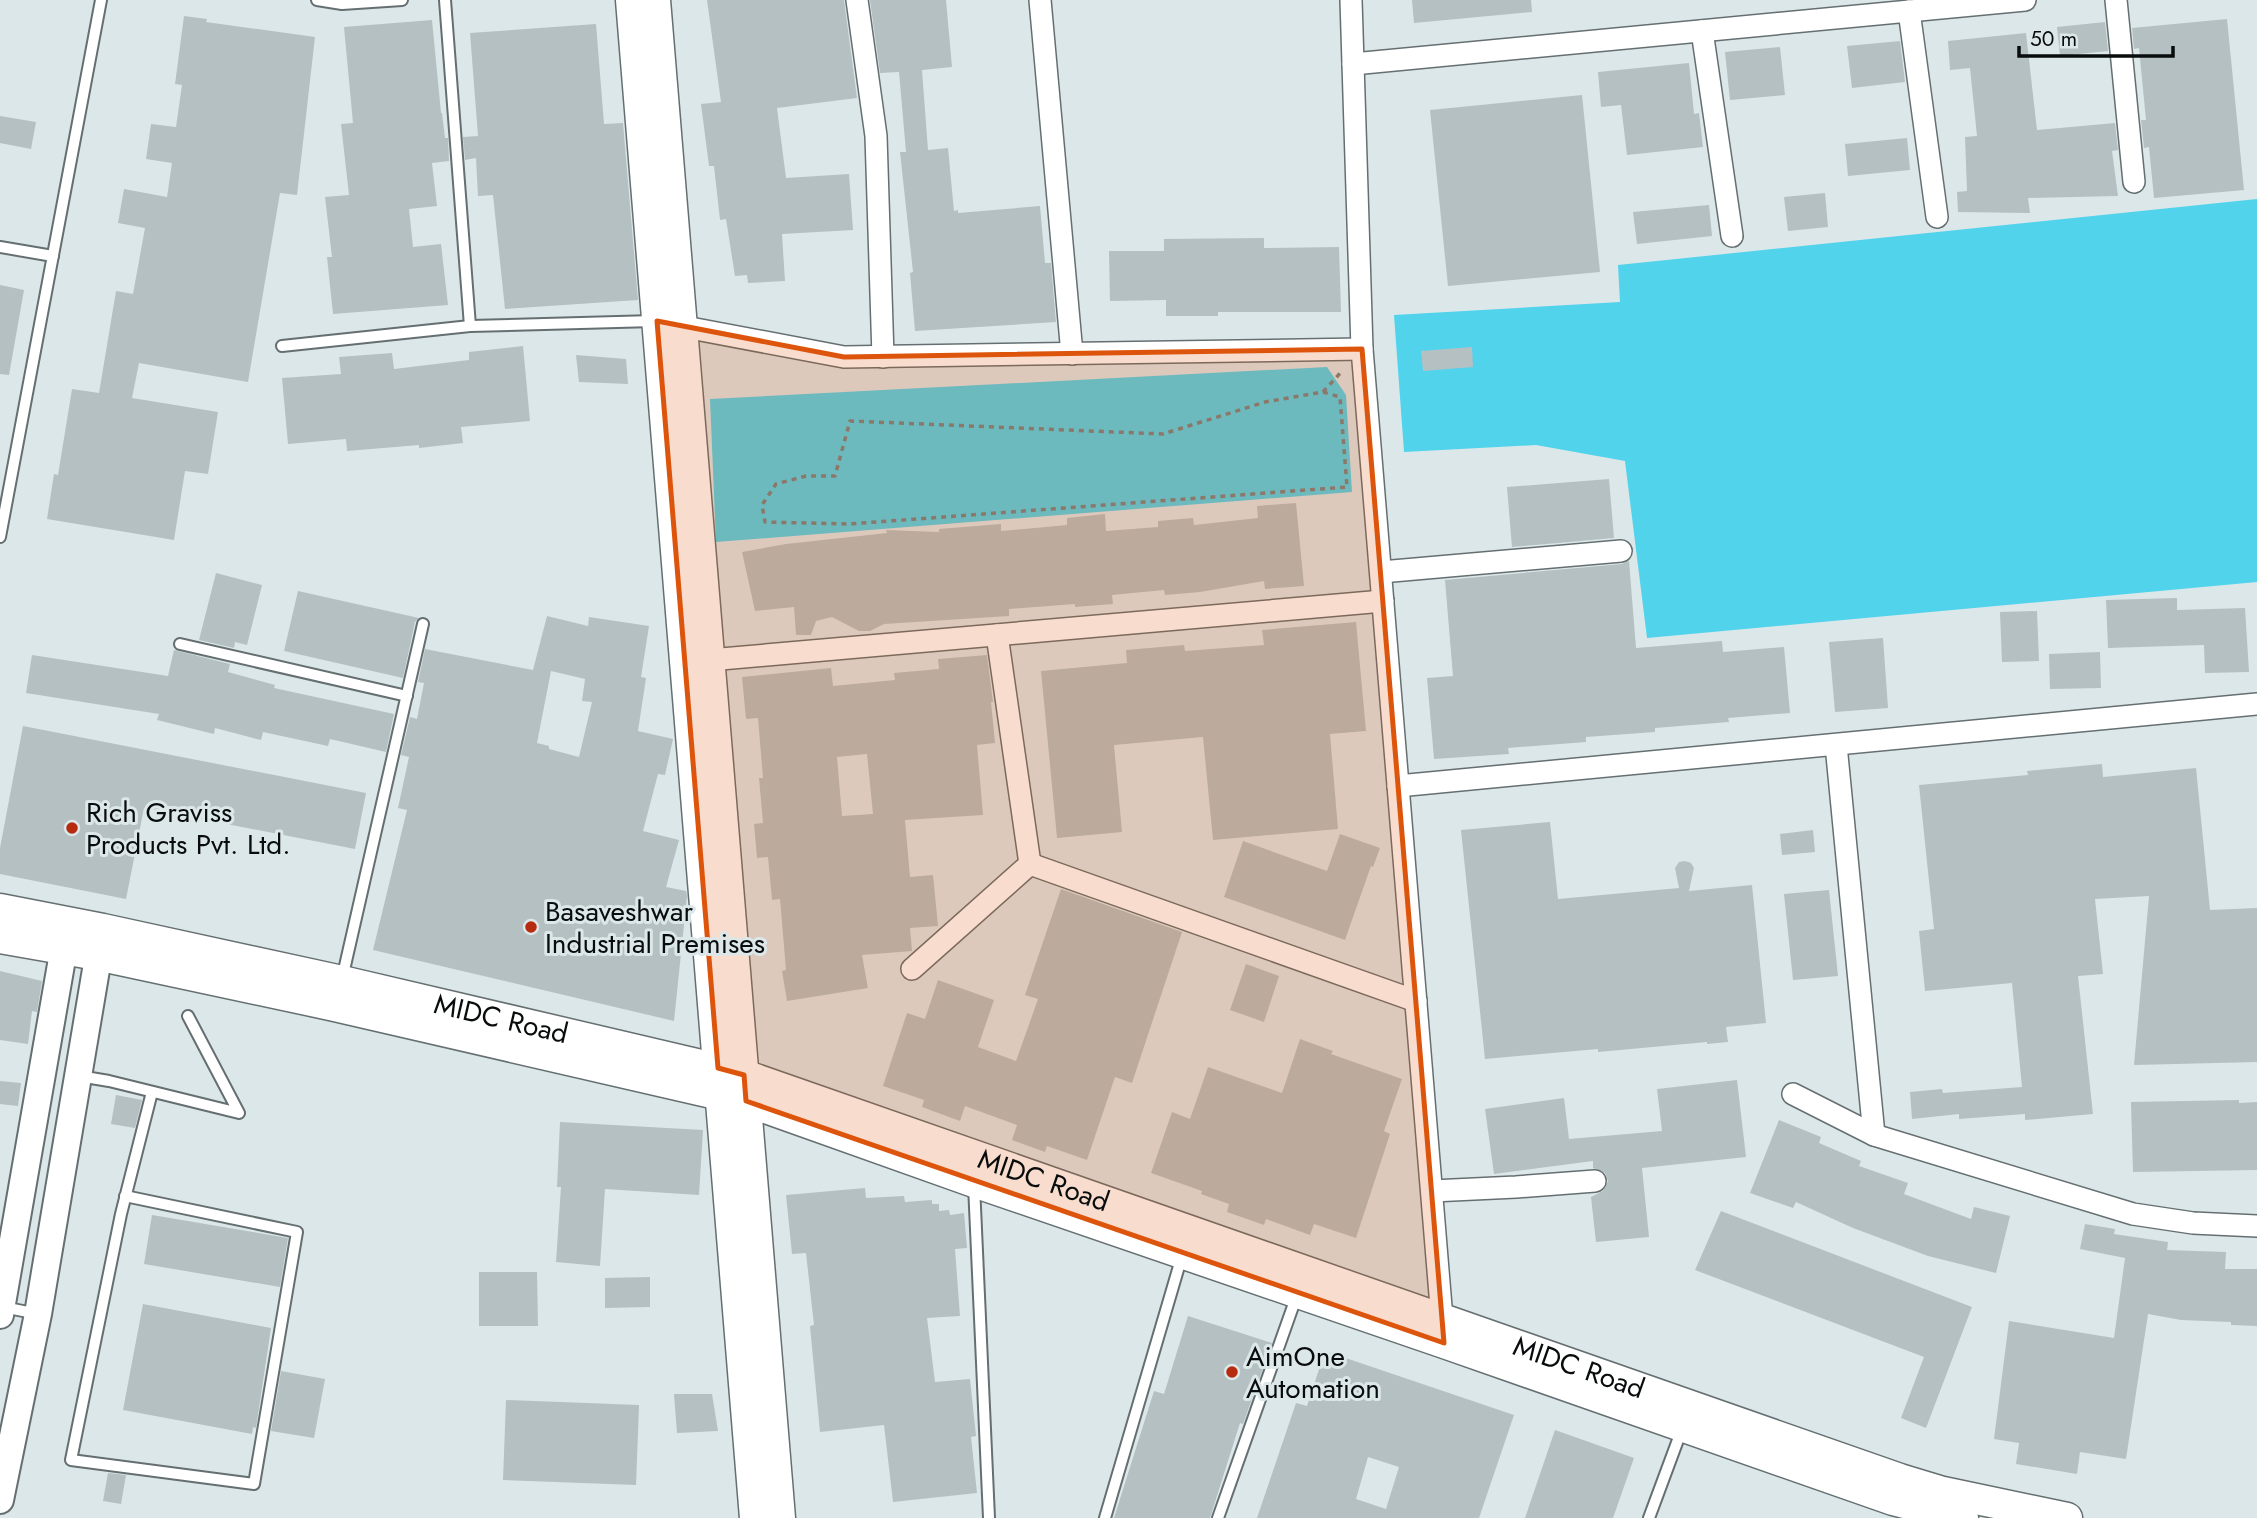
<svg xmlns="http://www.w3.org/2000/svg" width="2257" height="1518" viewBox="0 0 2257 1518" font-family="Jost,sans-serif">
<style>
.green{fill:#51d3ec}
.building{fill:#b5c0c2;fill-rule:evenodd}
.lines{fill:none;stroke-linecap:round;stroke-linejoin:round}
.service-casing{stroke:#656f71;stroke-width:14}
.minor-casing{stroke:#656f71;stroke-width:24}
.tertiary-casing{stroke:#656f71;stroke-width:30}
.secondary-casing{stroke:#656f71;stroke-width:33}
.path{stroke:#798182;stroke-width:3.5;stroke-dasharray:5 5;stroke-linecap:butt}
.service{stroke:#fff;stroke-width:10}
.minor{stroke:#fff;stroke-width:21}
.tertiary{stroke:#fff;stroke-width:26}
.secondary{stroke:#fff;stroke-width:30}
.marked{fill:#dd550c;fill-opacity:0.2;stroke:#dd550c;stroke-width:5;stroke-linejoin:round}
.poi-dot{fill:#b72b0f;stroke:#dce7e9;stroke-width:2.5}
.labels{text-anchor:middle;stroke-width:6;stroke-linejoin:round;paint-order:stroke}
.poi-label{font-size:28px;fill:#090c0d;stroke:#dce7e9;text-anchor:start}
.street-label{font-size:28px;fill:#090c0d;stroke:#dce7e9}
</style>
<rect width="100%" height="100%" fill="#dce7e9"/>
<g class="green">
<polygon points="2257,199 2257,582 1647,638 1625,461 1536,445 1404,452 1394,315 1620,302 1618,265"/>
<polygon points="1327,367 1346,395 1352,492 716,542 710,399"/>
</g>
<g class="building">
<polygon points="707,0 844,0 857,98 777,108 786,178 849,174 853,230 782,234 785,281 748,283 747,275 735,276 726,219 720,220 714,166 709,166 701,104 721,102"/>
<polygon points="870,0 946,0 952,67 922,70 928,150 948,148 954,211 958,210 958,213 1040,206 1045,263 1051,263 1056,322 915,331 910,273 913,272 900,152 906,152 899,72 880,73"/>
<polygon points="1412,0 1531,0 1532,12 1414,23"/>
<polygon points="184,16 207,19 206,22 315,37 297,195 280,193 248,382 139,363 132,398 218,412 208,474 185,471 174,540 47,519 54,474 58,475 72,389 99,393 116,291 133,294 145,228 118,223 124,189 167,197 172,163 146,159 151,124 176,127 182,85 175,84"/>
<polygon points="2227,19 2244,190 2154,198 2149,147 2144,148 2141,120 2146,120 2139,48 2134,49 2132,28"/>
<polygon points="432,20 441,113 442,113 445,138 448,138 449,161 432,163 437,206 409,209 413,247 441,244 448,305 333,314 327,257 332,257 325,197 349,195 341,124 353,123 344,27"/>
<polygon points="2105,22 2108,51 2060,56 2057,27"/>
<polygon points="596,24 604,124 623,123 638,300 505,309 493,195 478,196 476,158 465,160 463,137 478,136 470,33"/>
<polygon points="2026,33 2037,130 2115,123 2118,150 2112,151 2118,196 2028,198 2030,213 1958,212 1957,192 1967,191 1965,137 1977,136 1970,68 1950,70 1948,41"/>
<polygon points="1900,41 1905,82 1852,88 1847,46"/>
<polygon points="1780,47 1785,95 1730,100 1725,52"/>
<polygon points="1689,63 1694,114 1699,113 1703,147 1627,155 1621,105 1601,107 1598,72"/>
<polygon points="1582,95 1600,272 1448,286 1430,110"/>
<polygon points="0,116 36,122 31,149 0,143"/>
<polygon points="1907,138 1910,170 1848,176 1845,144"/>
<polygon points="1825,193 1828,227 1788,231 1784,197"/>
<polygon points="1709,205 1712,236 1637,244 1633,212"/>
<polygon points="1264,238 1264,248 1339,247 1341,312 1218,312 1218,316 1166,316 1166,300 1110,301 1109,251 1164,251 1164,239"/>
<polygon points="0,285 24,290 9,375 0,374"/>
<polygon points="523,346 530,421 461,427 463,443 419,448 419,445 347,451 346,439 288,444 282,378 341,374 339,357 392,353 394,369 469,360 469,352"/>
<polygon points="1472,347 1473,367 1423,371 1421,351"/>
<polygon points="576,355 626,359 628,384 579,382"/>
<polygon points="1609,479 1614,538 1512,547 1507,487"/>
<polygon points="1296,503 1304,586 1265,589 1264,581 1200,592 1165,595 1164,590 1112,595 1113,604 1075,607 1075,604 1009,609 1009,616 884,624 870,631 859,631 832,617 816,621 811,635 796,635 794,607 755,611 742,552 786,544 887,533 886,530 939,532 939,529 1001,524 1001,531 1067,525 1067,518 1105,514 1106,531 1158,527 1158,521 1193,518 1194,525 1258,518 1257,506"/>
<polygon points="1629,561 1636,648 1722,641 1723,652 1784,647 1790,713 1728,718 1729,722 1655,728 1655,732 1586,737 1586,742 1508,748 1509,754 1434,759 1427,678 1453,676 1445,580 1622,564"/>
<polygon points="216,573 262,585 247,645 235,642 234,648 199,640"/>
<polygon points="298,591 419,618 415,622 403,678 284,651"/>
<polygon points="2177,598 2177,610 2245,608 2249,672 2205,673 2204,645 2108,648 2106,600"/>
<polygon points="2037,611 2039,661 2002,662 2000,612"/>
<path d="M547,616L588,626L589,617L649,626L641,677L646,678L638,731L673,739L665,775L658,774L643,831L679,840L666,887L686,891L687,896L674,1021L373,950L407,810L398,808L409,757L401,755L410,717L417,719L424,683L418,682L425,649L533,670ZM551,671L585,679L582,701L592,702L579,757L549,749V746L537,743Z"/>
<polygon points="1356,622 1366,731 1330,734 1338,829 1213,840 1203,737 1114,745 1122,832 1057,838 1041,671 1127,663 1126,650 1184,645 1185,651 1264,645 1262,630"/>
<polygon points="1883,638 1888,708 1835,712 1829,642"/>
<polygon points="174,650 230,664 228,672 275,685 274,688 394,714 386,752 330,739 328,746 263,732 261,740 215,728 214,734 157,720 159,714 26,693 32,655 168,676"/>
<polygon points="2100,652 2101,688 2050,689 2049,654"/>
<path d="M987,655L993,702H991L995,743L977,745L983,815L905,820L910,877L933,875L938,926L910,928L912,951L862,955L868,988L787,1001L782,971L786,970L780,899L772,900L768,857L757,858L754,824L763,823L759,778H763L758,718L746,719L742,677L831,668L833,686L895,680L894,673L939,669L938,659ZM867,754L873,814L842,816L837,757Z"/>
<polygon points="23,726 366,793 355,849 144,808 126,899 0,874 0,848"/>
<polygon points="2102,764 2103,777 2196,768 2210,910 2257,908 2257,1062 2134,1065 2149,896 2095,899 2103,974 2078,976 2093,1114 2025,1120 2025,1114 1959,1119 1959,1114 1912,1119 1910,1092 1942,1089 1943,1093 2022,1087 2012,983 1925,991 1919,931 1934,929 1919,785 2028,775 2027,771"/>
<polygon points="1550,822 1558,899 1679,888 1675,868 1679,862 1685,861 1691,863 1694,868 1689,891 1752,885 1766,1023 1726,1027 1728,1042 1707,1044 1707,1042 1598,1052 1598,1049 1485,1059 1461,830"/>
<polygon points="1813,830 1815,852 1782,855 1780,834"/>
<polygon points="1340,834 1380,848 1373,867 1371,866 1345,940 1224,897 1243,841 1327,871"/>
<polygon points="1061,889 1182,932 1132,1083 1115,1077 1087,1160 1047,1146 1045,1152 1012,1140 1017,1125 965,1106 960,1121 922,1107 924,1100 883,1086 907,1013 925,1019 938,980 994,1000 978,1047 1016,1061 1038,999 1025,995"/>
<polygon points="1829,890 1838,976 1793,980 1784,894"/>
<polygon points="1246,964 1279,976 1264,1022 1230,1010"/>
<polygon points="0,971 42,981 37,1012 32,1011 28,1044 0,1040"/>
<polygon points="1300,1039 1333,1051 1331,1054 1402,1079 1384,1131 1390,1134 1356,1238 1314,1224 1310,1235 1266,1219 1264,1225 1227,1212 1229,1204 1201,1194 1202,1191 1151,1173 1172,1112 1190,1119 1208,1067 1282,1093"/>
<polygon points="1737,1080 1746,1157 1642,1168 1649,1237 1596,1242 1591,1197 1603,1191 1608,1181 1605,1173 1593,1168 1593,1161 1494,1174 1485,1109 1564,1098 1569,1139 1662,1131 1657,1089"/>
<polygon points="0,1081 21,1083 18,1106 0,1104"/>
<polygon points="116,1095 142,1100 135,1128 111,1124"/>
<polygon points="2239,1100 2239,1103 2257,1102 2257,1170 2133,1172 2131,1102"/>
<polygon points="1779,1120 1821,1137 1819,1143 1861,1161 1859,1166 1908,1183 1904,1194 1971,1219 1974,1207 2010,1216 1996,1273 1928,1256 1853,1228 1796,1202 1793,1208 1750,1193"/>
<polygon points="560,1122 703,1130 699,1195 605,1189 600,1266 556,1262 561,1187 557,1187"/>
<polygon points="865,1188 866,1198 904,1196 905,1202 932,1200 932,1204 939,1204 939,1211 949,1210 950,1215 964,1213 967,1248 955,1249 960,1316 927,1318 935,1382 970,1379 976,1436 971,1437 977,1493 893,1502 884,1425 820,1432 810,1326 814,1325 806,1253 792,1254 786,1195"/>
<polygon points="1721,1211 1972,1307 1926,1428 1901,1418 1924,1357 1695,1270"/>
<polygon points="152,1215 288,1238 280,1287 144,1264"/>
<polygon points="2085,1224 2115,1229 2114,1234 2168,1242 2167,1250 2226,1252 2225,1269 2257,1269 2257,1326 2231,1325 2231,1322 2181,1320 2148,1314 2126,1459 2080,1452 2077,1474 2016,1464 2019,1443 1994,1439 2009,1321 2114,1338 2125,1258 2080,1249"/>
<polygon points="479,1272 537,1272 538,1326 479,1326"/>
<polygon points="650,1277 650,1307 605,1308 605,1278"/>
<polygon points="143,1304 271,1328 256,1428 253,1427 252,1434 123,1410"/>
<polygon points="1188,1316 1272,1343 1243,1424 1240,1423 1210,1518 1114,1518 1154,1391 1164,1394"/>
<path d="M1325,1351L1514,1415L1479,1518H1257L1296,1403L1307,1406ZM1368,1457L1399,1467L1386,1509L1356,1499Z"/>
<polygon points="281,1371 325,1379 314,1438 271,1431"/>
<polygon points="674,1394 712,1394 718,1431 677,1433"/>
<polygon points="506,1400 639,1405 636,1485 503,1480"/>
<polygon points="1555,1430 1634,1458 1613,1518 1525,1518"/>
<polygon points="108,1473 126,1475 121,1504 103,1501"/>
</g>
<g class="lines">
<g class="service-casing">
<g id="service">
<polyline points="317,0 342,4 402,0"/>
<polyline points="445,0 470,326"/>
<polyline points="0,247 53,256"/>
<polyline points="282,346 470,326 654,321"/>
<polyline points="0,537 101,0"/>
<polyline points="180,644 407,696"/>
<polyline points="342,979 423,624"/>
<polyline points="79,1076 109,1081 239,1113 188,1016"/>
<polyline points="974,1185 989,1518"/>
<polyline points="125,1196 297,1232 254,1484 71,1460 121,1214 152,1092"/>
<polyline points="3,1307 38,1314"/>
<polyline points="1105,1518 1182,1256"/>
<polyline points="1218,1518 1297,1295"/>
<polyline points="1649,1518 1682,1429"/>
</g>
</g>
<g class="minor-casing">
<g id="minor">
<polyline points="857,0 876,136 883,357"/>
<polyline points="1040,0 1072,354"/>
<polyline points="1351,0 1362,349 1443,1331"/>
<polyline points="2116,0 2134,182"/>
<polyline points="1909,11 1937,217"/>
<polyline points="1702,31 1732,236"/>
<polyline points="1353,64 2025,0"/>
<polyline points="669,324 844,357 1362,349"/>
<polyline points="1381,572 1621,551"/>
<polyline points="997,635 1030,864"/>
<polyline points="698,661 1383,601"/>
<polyline points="1836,745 1874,1135"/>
<polyline points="1398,786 2257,704"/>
<polyline points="1030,864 1416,1001"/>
<polyline points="912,969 1030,864"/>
<polyline points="1793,1094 1874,1135 2133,1214 2193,1223 2257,1226"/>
<polyline points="1432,1191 1516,1187 1595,1181"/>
</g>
</g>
<g class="tertiary-casing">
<g id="tertiary">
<polyline points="0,1315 67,930"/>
<polyline points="0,1500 38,1314 102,934"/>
</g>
</g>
<g class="secondary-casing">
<g id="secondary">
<polyline points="631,0 755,1518"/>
<polyline points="655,0 780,1518"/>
<path id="s1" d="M0,909L103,929L342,981L744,1075L1900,1479L1943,1492L2067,1518"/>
<polyline points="0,938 97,955 335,1006 746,1101 974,1182 1444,1343 1893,1500 1963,1518"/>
</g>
</g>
<g class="path">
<polygon points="1323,392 1340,397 1347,487 849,524 765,522 762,505 776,484 806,476 835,476 850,421 1163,434 1265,402"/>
<polyline points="1323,392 1343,370"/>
</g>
<use href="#service" class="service"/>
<use href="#minor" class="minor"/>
<use href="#tertiary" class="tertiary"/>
<use href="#secondary" class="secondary"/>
</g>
<path class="marked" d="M657,321L844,357L1362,349L1444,1343L746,1101L744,1075L718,1068Z"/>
<g class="poi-dot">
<circle cx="72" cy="828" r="7"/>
<circle cx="531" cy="927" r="7"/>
<circle cx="1232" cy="1372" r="7"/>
</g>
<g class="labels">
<g class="poi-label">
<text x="86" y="822">Rich Graviss<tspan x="86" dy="32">Products Pvt. Ltd.</tspan></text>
<text x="545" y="921">Basaveshwar<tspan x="545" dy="32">Industrial Premises</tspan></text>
<text x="1246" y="1366">AimOne<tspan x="1246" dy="32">Automation</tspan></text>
</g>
<g class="street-label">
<text dy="10" stroke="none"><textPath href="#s1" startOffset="513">MIDC Road</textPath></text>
<text dy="10" stroke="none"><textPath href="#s1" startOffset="1080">MIDC Road</textPath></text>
<text dy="10" stroke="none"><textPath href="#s1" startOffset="1647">MIDC Road</textPath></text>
</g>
</g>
<path d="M2019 46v10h154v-10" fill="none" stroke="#090c0d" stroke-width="3.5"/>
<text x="2030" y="46" font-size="21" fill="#090c0d" stroke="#dce7e9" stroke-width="5" paint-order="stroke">50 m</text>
</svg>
